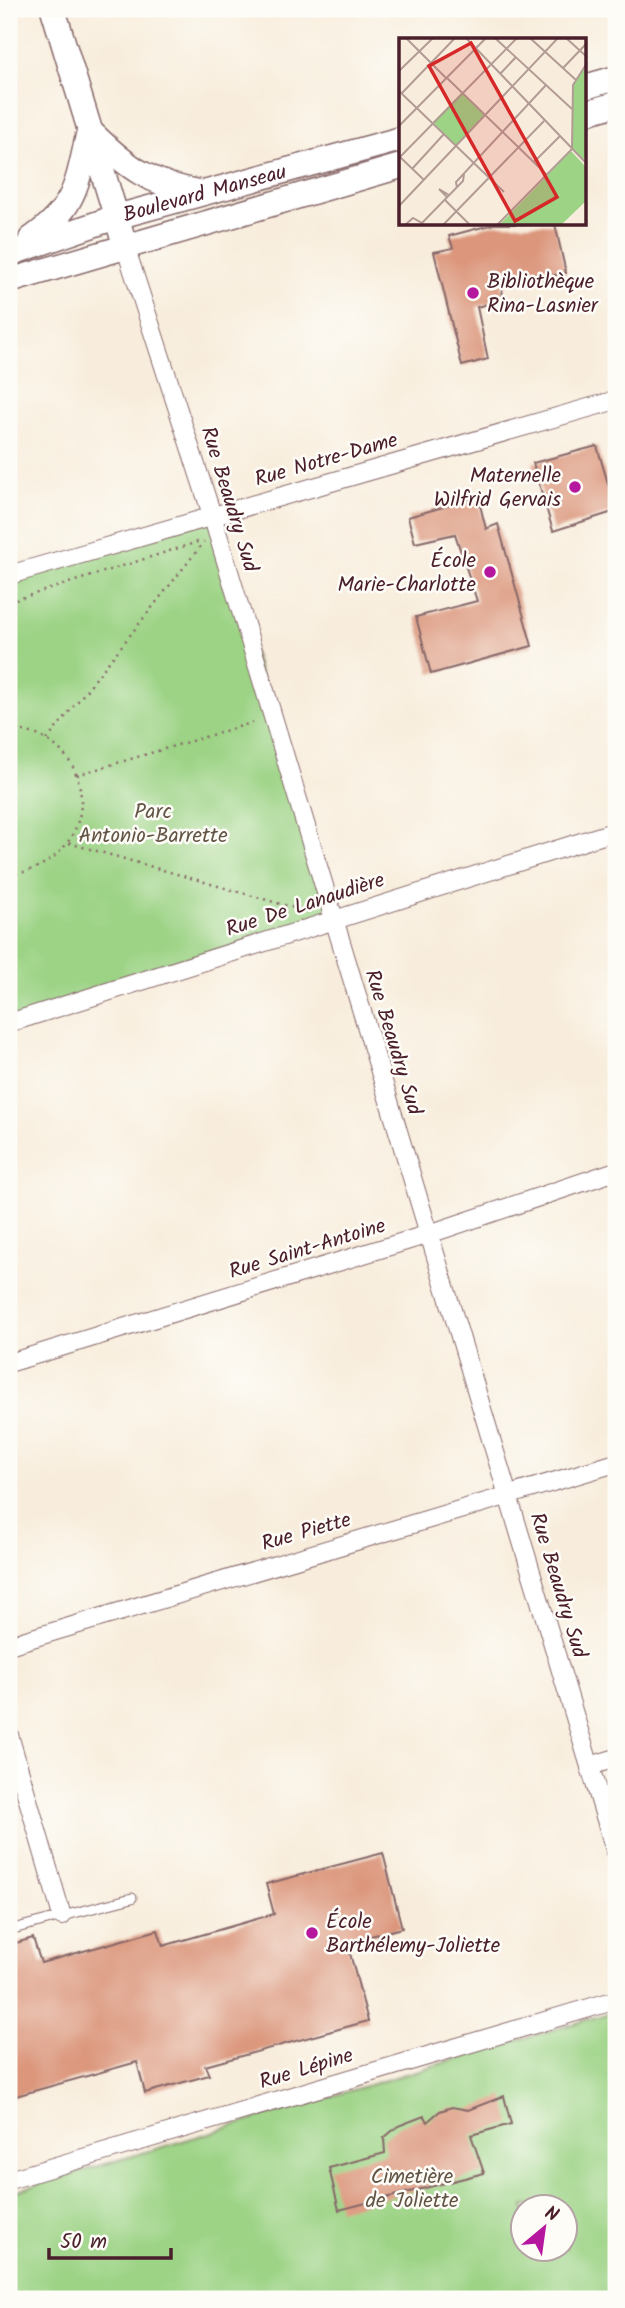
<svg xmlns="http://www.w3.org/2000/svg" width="625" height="2308" viewBox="0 0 625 2308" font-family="Kalam,sans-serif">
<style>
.green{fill:#9cd385;stroke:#737958;stroke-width:2;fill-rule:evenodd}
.building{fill:#db967b}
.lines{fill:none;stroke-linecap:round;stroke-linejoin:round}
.service-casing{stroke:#876769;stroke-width:11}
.minor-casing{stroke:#876769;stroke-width:20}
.secondary-casing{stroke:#876769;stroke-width:27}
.path{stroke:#876769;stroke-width:2.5;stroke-dasharray:2 5;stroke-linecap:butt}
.service{stroke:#fff;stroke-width:9}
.minor{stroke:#fff;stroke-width:18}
.secondary{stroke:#fff;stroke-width:24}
.poi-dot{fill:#b5179e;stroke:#fdfcf7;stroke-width:2.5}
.labels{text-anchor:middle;stroke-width:5;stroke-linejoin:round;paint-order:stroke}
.street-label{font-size:21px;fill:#4a1f2b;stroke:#fdfcf7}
.poi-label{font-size:21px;fill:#4a1f2b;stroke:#fdfcf7;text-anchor:start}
.park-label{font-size:21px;fill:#635546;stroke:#fdfcf7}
.inset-road{fill:none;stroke:#b29b95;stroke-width:2}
.view{fill:#d62828;fill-opacity:0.15;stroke:#d62828;stroke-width:3.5}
.inset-edge{fill:none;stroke:#4a1f2b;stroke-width:3.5}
</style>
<rect width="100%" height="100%" fill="#fdfcf7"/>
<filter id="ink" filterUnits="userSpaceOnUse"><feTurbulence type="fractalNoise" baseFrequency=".0143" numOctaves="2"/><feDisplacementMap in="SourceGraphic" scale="14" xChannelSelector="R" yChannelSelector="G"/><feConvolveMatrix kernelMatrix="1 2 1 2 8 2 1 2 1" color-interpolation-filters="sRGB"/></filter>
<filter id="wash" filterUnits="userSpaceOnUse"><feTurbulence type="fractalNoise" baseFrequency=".00686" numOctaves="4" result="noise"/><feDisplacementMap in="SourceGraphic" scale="28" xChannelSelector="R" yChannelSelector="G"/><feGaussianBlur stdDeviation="1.57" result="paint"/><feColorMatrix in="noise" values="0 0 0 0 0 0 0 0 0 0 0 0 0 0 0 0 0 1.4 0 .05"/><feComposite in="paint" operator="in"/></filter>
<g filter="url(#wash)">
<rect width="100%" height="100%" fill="#f8eddc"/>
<g class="green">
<polygon points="212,515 333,919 9,1023 9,575"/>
<path d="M616,2011V2299H9V2193ZM524,2206H566V2248H524Z"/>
</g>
<g id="blocks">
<g class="building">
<polygon points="494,224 555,224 566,273 502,285 503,300 477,307 488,359 462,366 434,252 453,248 449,236"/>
<polygon points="597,446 616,511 553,531 533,463"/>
<polygon points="478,497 486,529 498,524 532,646 431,674 416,617 477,601 455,534 415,543 408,517"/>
<polygon points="383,1853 402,1928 347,1942 368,2021 205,2066 209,2075 145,2093 137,2062 9,2098 9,1945 33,1938 41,1963 158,1930 163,1946 274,1914 266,1884"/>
<polygon points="504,2096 511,2124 471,2135 484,2173 339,2210 329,2168 385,2153 384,2138 398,2126 424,2116 427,2122 440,2111 452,2107 468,2110"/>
</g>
</g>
</g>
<g filter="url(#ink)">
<use href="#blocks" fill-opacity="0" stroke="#876769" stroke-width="2"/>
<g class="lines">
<g class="service-casing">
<polyline id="service" points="9,1930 132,1898"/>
</g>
<g class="minor-casing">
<g id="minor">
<polyline points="125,246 212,515 616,1853"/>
<polyline points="9,575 616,400"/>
<polyline points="9,1023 616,831"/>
<polyline points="9,1363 429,1234 616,1171"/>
<polyline points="9,1645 616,1463"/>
<polyline points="9,1735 62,1916"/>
<polyline points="590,1766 616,1758"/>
<polyline points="9,2180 616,2000"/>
</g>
</g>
<g class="secondary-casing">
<g id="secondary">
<polyline points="53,9 121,232"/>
<polyline points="585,87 616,78"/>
<polyline points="585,113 616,104"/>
<path d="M93,134C128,168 150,184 199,192"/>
<path d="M31,239C77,207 77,183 89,131"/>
<path id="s1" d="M9,254L116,217L401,139"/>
<polyline points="9,281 401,166"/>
</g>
</g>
<g class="path">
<polyline points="9,602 201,541"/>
<path d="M9,729C103,735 107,862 9,875"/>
<polyline points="47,740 204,542"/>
<polyline points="77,775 258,721"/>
<polyline points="69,843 305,911"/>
</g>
<use href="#service" class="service"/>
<use href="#minor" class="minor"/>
<use href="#secondary" class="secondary"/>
</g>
</g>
<g class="poi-dot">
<circle cx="473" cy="293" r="7"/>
<circle cx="575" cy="487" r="7"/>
<circle cx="490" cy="572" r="7"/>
<circle cx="312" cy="1933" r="7"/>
</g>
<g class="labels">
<g class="street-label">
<text dy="7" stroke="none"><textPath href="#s1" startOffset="205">Boulevard Manseau</textPath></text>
<text transform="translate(326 459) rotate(-16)" y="7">Rue Notre-Dame</text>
<text transform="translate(230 499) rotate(73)" y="7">Rue Beaudry Sud</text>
<text transform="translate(305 904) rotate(-18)" y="7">Rue De Lanaudière</text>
<text transform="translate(394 1042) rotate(73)" y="7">Rue Beaudry Sud</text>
<text transform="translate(307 1248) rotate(-17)" y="7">Rue Saint-Antoine</text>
<text transform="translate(306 1531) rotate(-16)" y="7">Rue Piette</text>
<text transform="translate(559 1585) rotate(73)" y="7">Rue Beaudry Sud</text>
<text transform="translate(306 2068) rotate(-17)" y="7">Rue Lépine</text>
</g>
<g class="poi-label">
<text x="487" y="288">Bibliothèque<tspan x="487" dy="24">Rina-Lasnier</tspan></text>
<text x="561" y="482" text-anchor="end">Maternelle<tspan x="561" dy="24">Wilfrid Gervais</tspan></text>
<text x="476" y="567" text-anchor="end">École<tspan x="476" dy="24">Marie-Charlotte</tspan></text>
<text x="326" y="1928">École<tspan x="326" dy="24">Barthélemy-Joliette</tspan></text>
</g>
<g class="park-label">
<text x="153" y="818">Parc<tspan x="153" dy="24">Antonio-Barrette</tspan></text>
<text x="412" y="2183">Cimetière<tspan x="412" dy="24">de Joliette</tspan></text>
</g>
</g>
<g transform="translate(399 38)">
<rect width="187" height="187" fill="#f8eddc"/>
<path d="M187,25V118L184,122L173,111L174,47ZM63,54L86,77L57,108L34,84ZM172,113L187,129V163L162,187H100Z" fill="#9cd385"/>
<path class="inset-road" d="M7,0L47,40M67,0L188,126M96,0L173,71M131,0L177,42M167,0L188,19M164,30L188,5M0,33L34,0M101,36L117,19M48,40L148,137M0,53L105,154M3,55L56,0M0,88L87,0M173,110L174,47L188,25M1,119L25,142M0,120L118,0M135,124L161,98M13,131L45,96M58,150L57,144L147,47M48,159L40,151L50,157M46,162L71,187M0,168L159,0M6,187L14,180L23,185L64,143L65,136M44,187L145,83M98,187L173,111"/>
<path class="view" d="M72,5L158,159L116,183L30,28Z"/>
<rect width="187" height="187" class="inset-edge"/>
</g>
<rect width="625" height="2308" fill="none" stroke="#fdfcf7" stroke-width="35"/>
<g transform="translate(544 2228) rotate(29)"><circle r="33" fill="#fdfcf7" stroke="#b5a4a5" stroke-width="2"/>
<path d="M0-5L12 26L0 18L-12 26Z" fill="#b5179e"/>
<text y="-10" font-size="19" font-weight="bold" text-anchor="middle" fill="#4a1f2b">N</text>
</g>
<path d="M49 2248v10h122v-10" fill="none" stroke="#4a1f2b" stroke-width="3.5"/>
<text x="60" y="2248" font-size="21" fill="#4a1f2b" stroke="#fdfcf7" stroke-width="5" paint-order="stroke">50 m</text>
</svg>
